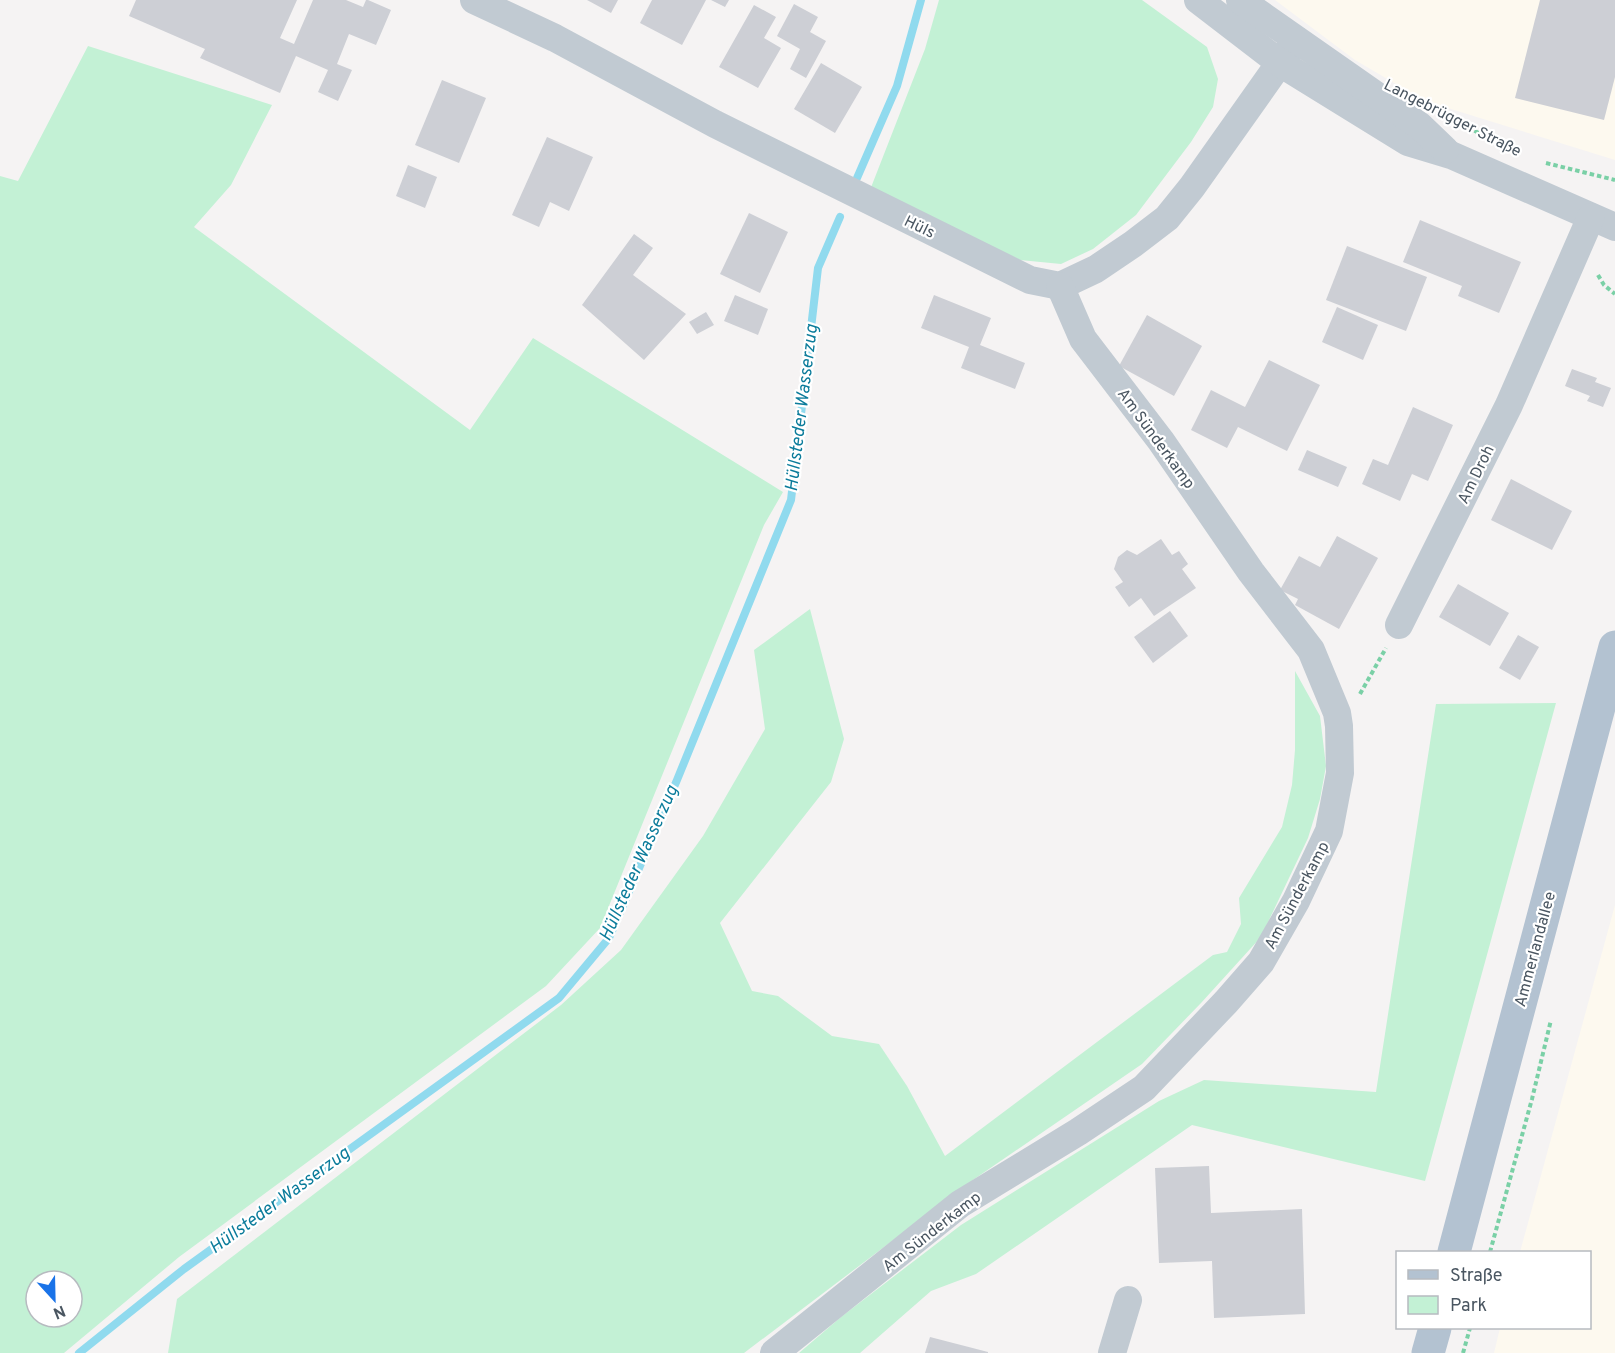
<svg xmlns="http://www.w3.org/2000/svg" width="1615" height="1353" viewBox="0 0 1615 1353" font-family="Overpass,sans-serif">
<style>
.commercial{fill:#fdf9ef}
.green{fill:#c3f1d5;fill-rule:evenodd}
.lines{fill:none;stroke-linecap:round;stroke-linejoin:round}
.stream{stroke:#90daee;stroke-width:8}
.building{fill:#cdcfd5}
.path{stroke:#7ad0a6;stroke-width:4;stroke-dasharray:4.5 3;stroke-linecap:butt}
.minor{stroke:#c1cad2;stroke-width:28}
.major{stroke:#b3c2d1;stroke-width:33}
.labels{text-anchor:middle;stroke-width:4.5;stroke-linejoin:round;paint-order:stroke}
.street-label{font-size:16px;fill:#4a5661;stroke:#fff}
.water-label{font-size:18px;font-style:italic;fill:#0c7c9b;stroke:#fff}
</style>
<rect width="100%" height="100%" fill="#f5f3f3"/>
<g class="commercial">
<polygon points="1275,0 1615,0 1615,160 1425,101 1355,60"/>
<polygon points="1615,905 1615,1353 1494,1353 1500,1328 1590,1328 1590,1252 1520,1252"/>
</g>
<g class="green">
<polygon points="939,0 1142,0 1207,47 1218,79 1213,107 1191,142 1136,215 1093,249 1061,264 1020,260 870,190 925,49"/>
<path d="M88,46L272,105L231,185L194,227L470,430L533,338L783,492L764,525L600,928L546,986L179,1257L64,1353H0V176L18,181ZM36,1281H72V1317H36Z"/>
<polygon points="810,609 844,739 831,782 720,923 752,991 778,996 832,1036 879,1044 907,1086 945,1156 1213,955 1227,952 1241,924 1239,898 1282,827 1292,785 1295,750 1295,671 1320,716 1326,766 1320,799 1308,838 1261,937 1201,1003 1142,1064 970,1182 744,1353 168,1353 177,1299 561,1005 621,950 703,836 765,729 754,650"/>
<polygon points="1556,703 1425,1181 1192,1125 976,1274 931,1291 860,1353 799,1353 841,1317 961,1225 1159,1101 1204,1080 1376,1092 1436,704"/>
</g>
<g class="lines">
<g class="stream">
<polyline points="857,178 897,86 921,0"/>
<polyline points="79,1353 184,1269 559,998 609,938 677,780 791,500 818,268 840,217"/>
</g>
</g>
<g class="building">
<polygon points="136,0 297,0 280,38 294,44 313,0 346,0 363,7 366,0 368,0 391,10 376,45 349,34 337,64 352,70 338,101 318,92 328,70 296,56 280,93 200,58 205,49 129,16"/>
<polygon points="587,0 618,0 611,13"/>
<polygon points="652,0 706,0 682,45 640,23"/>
<polygon points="711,0 729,0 725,7"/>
<polygon points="1540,0 1615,0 1615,77 1604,120 1515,98"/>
<polygon points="794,4 818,17 810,32 826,41 806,78 790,69 800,49 777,36"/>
<polygon points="754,5 776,17 764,38 781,48 758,88 719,67"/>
<polygon points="821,63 862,87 835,133 794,109"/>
<polygon points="442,80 486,98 459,163 415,145"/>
<polygon points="547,137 593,157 569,211 550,202 539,227 512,215"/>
<polygon points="408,165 437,177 425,208 396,196"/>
<polygon points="749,213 788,232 760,293 720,274"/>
<polygon points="1420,220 1521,262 1499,313 1458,296 1462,286 1403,262"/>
<polygon points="634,234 653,248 633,275 686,314 644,360 582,305"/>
<polygon points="1347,246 1427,277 1406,331 1326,300"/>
<polygon points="735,295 768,309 758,335 724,321"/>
<polygon points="934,295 991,318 980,345 1025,363 1015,389 961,368 969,347 921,328"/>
<polygon points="1337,307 1378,325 1363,360 1322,342"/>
<polygon points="706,312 714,325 697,334 689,322"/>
<polygon points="1147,315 1202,346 1174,396 1119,366"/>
<polygon points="1269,360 1320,385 1287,451 1238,427 1227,448 1191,430 1211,390 1245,407"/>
<polygon points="1572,369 1597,378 1595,382 1611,388 1603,407 1587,401 1590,396 1565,386"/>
<polygon points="1413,407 1453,425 1428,481 1412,474 1400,501 1362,484 1373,459 1388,465"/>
<polygon points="1307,450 1347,467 1338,487 1298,470"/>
<polygon points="1511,479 1572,511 1552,550 1491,520"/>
<polygon points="1337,536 1378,558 1339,629 1295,605 1298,599 1280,590 1299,556 1320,567"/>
<polygon points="1161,539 1172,555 1179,551 1188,564 1182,569 1196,588 1154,616 1141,598 1129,607 1115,587 1123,582 1114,569 1118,557 1127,550 1137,555"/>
<polygon points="1458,584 1509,613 1490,646 1439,617"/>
<polygon points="1170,611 1188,636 1153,663 1134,637"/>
<polygon points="1518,635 1539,647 1520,680 1499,668"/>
<polygon points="1209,1166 1211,1213 1302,1209 1305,1314 1214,1318 1212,1261 1159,1263 1155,1168"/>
<polygon points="930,1337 988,1352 988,1353 925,1353"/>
</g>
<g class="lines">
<g class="path">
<polyline points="1461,124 1481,134"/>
<polyline points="1546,163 1615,180"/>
<polyline points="1598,275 1604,285 1615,294"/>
<polyline points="1360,694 1386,648"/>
<polyline points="1490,1252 1532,1099 1551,1020"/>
<polyline points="1463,1353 1470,1328"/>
</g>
<g class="minor">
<polyline points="474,0 555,38 715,124 1030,280 1060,286 1096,269 1133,244 1167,218 1192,187 1296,40"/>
<polyline points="1198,0 1280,63 1408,142 1451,155 1615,227"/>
<polyline points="1240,0 1420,126 1445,150"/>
<polyline points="1399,625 1509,405 1591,217"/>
<polyline points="774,1353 960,1204 1078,1132 1144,1088 1226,1002 1261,962 1296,901 1329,831 1340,773 1339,726 1337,713 1311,650 1251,572 1161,441 1083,339 1060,286"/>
<polyline points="1112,1353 1128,1300"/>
</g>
<g class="major">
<polyline points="1454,1252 1615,647"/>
<polyline points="1428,1353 1435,1328"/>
</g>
</g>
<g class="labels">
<g class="street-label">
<text transform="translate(1453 117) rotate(27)" y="6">Langebrügger Straße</text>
<text transform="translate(920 226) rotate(26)" y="6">Hüls</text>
<text transform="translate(1157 438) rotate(54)" y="6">Am Sünderkamp</text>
<text transform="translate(1475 474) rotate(-64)" y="6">Am Droh</text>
<text transform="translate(1296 895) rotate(-62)" y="6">Am Sünderkamp</text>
<text transform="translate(1534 949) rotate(-75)" y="6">Ammerlandallee</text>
<text transform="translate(931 1231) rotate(-38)" y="6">Am Sünderkamp</text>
</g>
<g class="water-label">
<text transform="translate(801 408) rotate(-83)" y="6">Hüllsteder Wasserzug</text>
<text transform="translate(638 863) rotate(-66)" y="6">Hüllsteder Wasserzug</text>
<text transform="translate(279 1200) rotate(-36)" y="6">Hüllsteder Wasserzug</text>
</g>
</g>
<rect x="1396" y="1251" width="195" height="78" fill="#ffffff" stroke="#b7bbc0" stroke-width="1.5"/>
<rect x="1408" y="1270" width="30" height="9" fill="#b3c2d1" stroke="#b7bbc0" stroke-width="1.5"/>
<text x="1450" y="1281" font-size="18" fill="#4a5661">Straße</text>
<rect x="1408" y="1296" width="30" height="18" fill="#c3f1d5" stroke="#b7bbc0" stroke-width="1.5"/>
<text x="1450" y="1311" font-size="18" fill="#4a5661">Park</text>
<g transform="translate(54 1299) rotate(158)"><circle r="28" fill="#ffffff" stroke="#b7bbc0" stroke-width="1.5"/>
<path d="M0-4.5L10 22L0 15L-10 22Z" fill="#1a73e8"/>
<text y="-9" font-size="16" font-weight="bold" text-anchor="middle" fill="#4a5661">N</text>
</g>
</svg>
